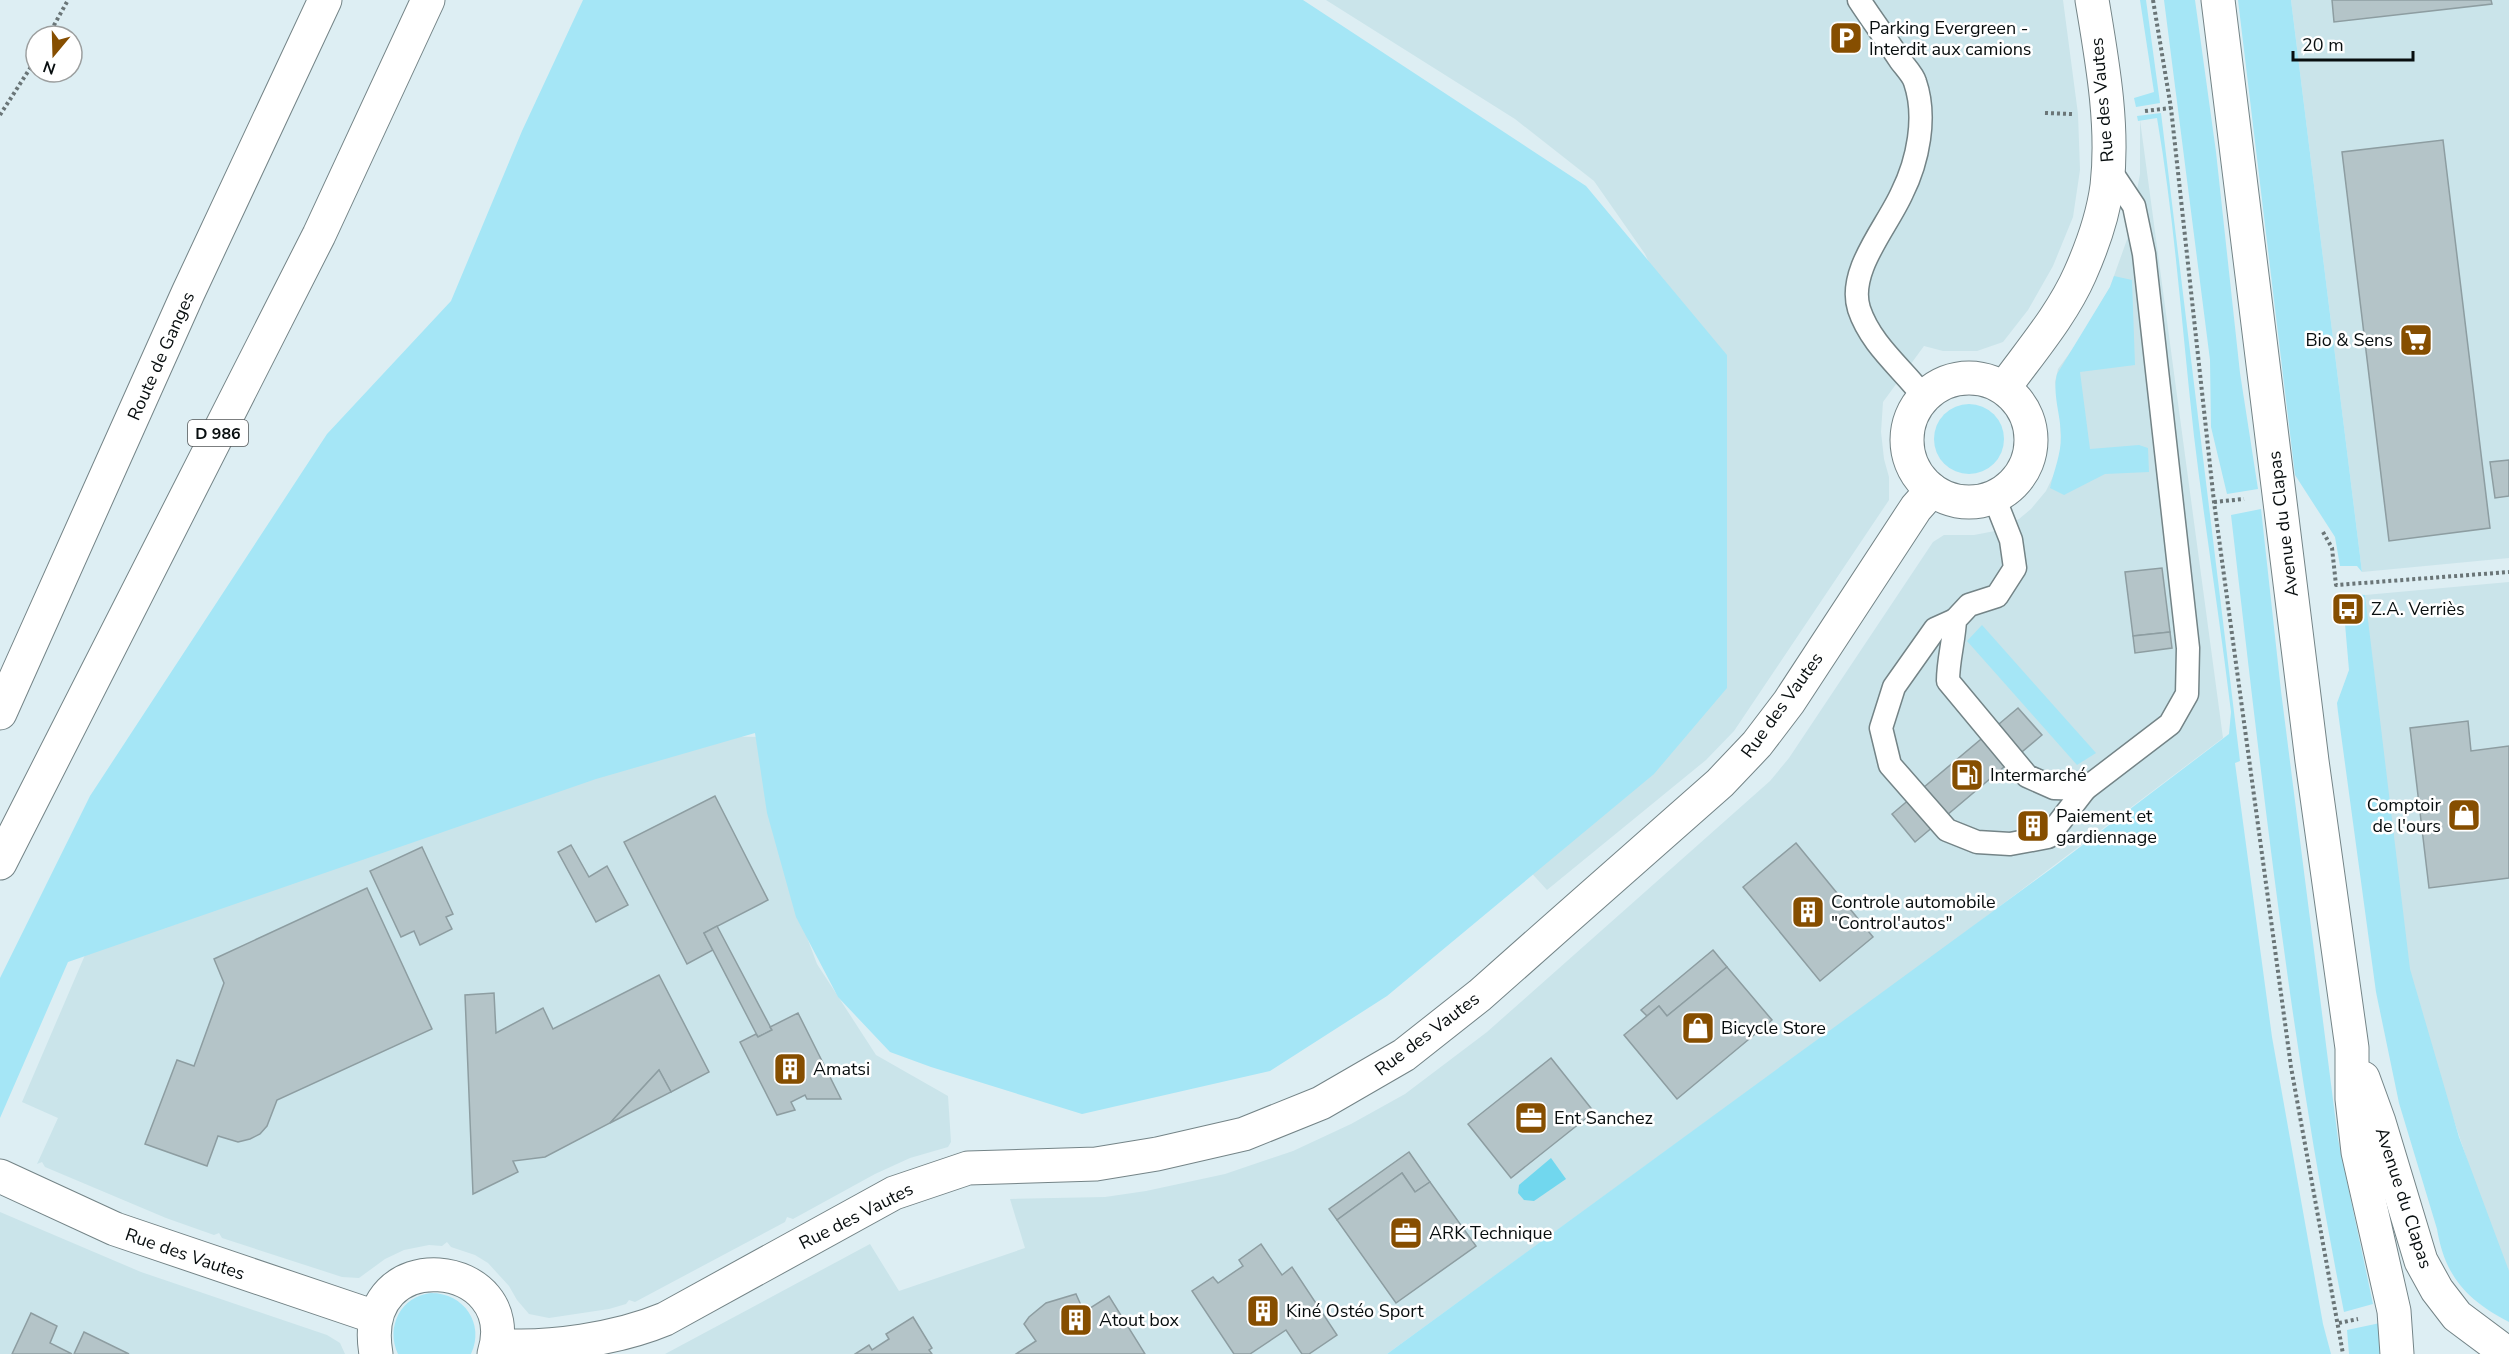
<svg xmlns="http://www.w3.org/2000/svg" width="2509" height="1354" viewBox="0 0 2509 1354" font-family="'Nunito Sans',sans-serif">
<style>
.built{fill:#cae4ea}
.green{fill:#a5e6f6}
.water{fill:#71d7ee}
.building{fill:#b4c4c8;stroke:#8d9da1;stroke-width:1.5}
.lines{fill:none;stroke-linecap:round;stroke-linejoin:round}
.lane-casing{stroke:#748487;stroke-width:25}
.secondary-casing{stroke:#748487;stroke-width:35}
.primary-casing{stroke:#748487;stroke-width:35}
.path{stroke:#6a7577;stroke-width:4;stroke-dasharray:3 3;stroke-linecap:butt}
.lane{stroke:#fff;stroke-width:22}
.secondary{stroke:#fff;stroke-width:33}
.primary{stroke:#fff;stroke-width:33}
.labels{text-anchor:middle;stroke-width:5;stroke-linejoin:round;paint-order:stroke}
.shield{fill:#fff;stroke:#525657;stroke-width:1.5}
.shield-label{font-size:16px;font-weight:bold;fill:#080e0f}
.poi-label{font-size:18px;fill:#080e0f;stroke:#fff;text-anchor:start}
.street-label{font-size:18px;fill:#080e0f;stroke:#fff}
</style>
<rect width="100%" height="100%" fill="#ddeef3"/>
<g class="built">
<polygon points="1326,0 2063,0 2078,114 2080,170 2073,217 2053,266 2028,310 2003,342 1977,351 1943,351 1924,346 1883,402 1881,432 1884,459 1889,477 1889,500 1734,731 1706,760 1547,890 1526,867 1688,343 1645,254 1594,181 1515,119"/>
<polygon points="2291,0 2509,0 2509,558 2362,572"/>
<polygon points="2140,120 2223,738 1947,946 1387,1354 665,1354 870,1244 899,1291 1025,1248 1010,1199 1105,1197 1146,1191 1225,1174 1293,1151 1351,1124 1405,1094 1487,1032 1770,781 1789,758 1933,542 1944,535 1974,535 1995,531 2019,519 2031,509 2046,491 2058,466 2061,451 2060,419 2055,382 2058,369 2077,343 2110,287 2129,234 2140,174"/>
<polygon points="2509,582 2509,1285 2392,935 2365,595"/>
<polygon points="697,736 767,737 808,940 817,964 876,1055 948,1096 951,1142 948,1147 910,1158 875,1174 793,1219 787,1217 785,1222 635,1302 629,1300 626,1304 609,1309 549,1318 529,1314 517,1300 509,1286 488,1263 475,1255 451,1247 447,1242 442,1246 429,1245 404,1250 385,1259 359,1278 342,1277 222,1238 219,1233 214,1235 166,1218 45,1167 42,1162 37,1164 58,1118 22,1102 85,955"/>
<polygon points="0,1212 141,1272 327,1335 340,1343 345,1354 0,1354"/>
</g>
<g class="green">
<polygon points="583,0 1303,0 1586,186 1727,355 1727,688 1654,774 1387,996 1270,1071 1082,1114 931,1067 890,1052 838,997 796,917 767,813 755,733 596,779 68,962 0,1118 0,978 90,796 327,434 451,301 522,131"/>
<polygon points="2140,0 2146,0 2160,103 2136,107 2134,98 2154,92"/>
<polygon points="2164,0 2195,0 2216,152 2240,373 2258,489 2227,494 2211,427 2210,360"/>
<polygon points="2238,0 2291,0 2362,572 2357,566 2340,566 2335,537 2295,475"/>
<path d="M2161,113L2240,761L2235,763L2272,1037L2323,1324L2331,1354H1387L2055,866L2229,734L2231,712C2220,620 2205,528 2194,436C2182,330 2175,223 2157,118L2138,121L2137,116Z"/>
<path d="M2114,276L2132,280L2135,365L2080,372L2090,449L2139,445L2148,448L2149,472L2105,474L2064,495L2050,488C2054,470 2061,455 2061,436C2061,415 2052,394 2057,374L2110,287Z"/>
<circle cx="1969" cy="439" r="35"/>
<path d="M2261,509L2281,691L2338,1139L2373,1304L2344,1312C2291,1049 2262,781 2231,515Z"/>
<path d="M2355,594L2365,595L2410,969L2459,1137L2509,1271V1322C2467,1300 2445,1277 2437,1229L2399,1103L2376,992L2338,712L2337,703L2349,670L2345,624L2356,622Z"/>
<polygon points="1982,625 2096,753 2077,765 1967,641"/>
<path d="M431,1293C464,1293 485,1324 471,1354H398C385,1327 401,1296 431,1293Z"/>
<polygon points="2380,1323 2382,1354 2349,1354 2347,1330"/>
</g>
<polygon class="water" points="1551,1158 1566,1179 1534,1201 1524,1200 1518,1193 1519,1185"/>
<g class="building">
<polygon points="2332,0 2491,0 2492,4 2334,22"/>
<polygon points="2443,140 2490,528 2389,541 2342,152"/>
<polygon points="2509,460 2509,496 2495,498 2490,462"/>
<polygon points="2162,568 2170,632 2133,636 2125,572"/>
<polygon points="2170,632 2172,648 2135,653 2133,636"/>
<polygon points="2018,708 2042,735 1915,842 1892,814"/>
<polygon points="2468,721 2471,751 2509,746 2509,878 2429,888 2410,728"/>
<polygon points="715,796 768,900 704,933 713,950 687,964 624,842"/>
<polygon points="2041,819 2043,831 2025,833 2023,822"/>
<polygon points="1796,843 1873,937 1820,981 1743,887"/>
<polygon points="571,845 589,877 607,866 628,905 596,922 558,852"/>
<polygon points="422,847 453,914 446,917 452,929 420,945 414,931 401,937 370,871"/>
<polygon points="367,888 432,1029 277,1100 267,1126 260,1134 250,1139 238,1142 218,1136 207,1166 145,1144 177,1060 194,1066 224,983 214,959"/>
<polygon points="717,926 772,1030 758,1037 704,933"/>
<polygon points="1713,950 1727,967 1667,1016 1659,1006 1647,1016 1641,1010"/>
<polygon points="1727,967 1772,1020 1677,1099 1624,1035 1659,1006 1667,1016"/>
<polygon points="659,975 709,1072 671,1092 659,1070 610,1123 545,1157 513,1161 518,1172 473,1194 465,995 494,993 496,1033 543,1008 553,1029"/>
<polygon points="798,1013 841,1099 807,1099 805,1095 791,1102 795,1110 777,1115 740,1042 756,1034 758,1037 772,1030 770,1027"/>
<polygon points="1551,1058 1594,1112 1511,1178 1468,1124"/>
<polygon points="659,1070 671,1092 610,1123"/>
<polygon points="1409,1152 1430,1182 1415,1192 1402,1173 1337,1220 1329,1209"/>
<polygon points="1402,1173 1415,1192 1430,1182 1476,1246 1396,1303 1337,1220"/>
<polygon points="1261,1244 1282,1275 1292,1267 1337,1335 1309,1354 1302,1354 1286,1330 1250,1354 1234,1354 1192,1291 1213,1277 1218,1283 1243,1266 1239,1260"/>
<polygon points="1076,1294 1084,1312 1109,1296 1145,1354 1016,1354 1036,1341 1024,1324 1029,1317 1046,1303"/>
<polygon points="31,1313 57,1326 50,1343 72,1354 12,1354"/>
<polygon points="913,1317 932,1348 929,1350 932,1354 855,1354 869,1345 872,1350 889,1339 886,1334"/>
<polygon points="84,1332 129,1354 74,1354"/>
</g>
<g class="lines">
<g class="lane-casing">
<g id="lane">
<path d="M1859,0C1872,20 1887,40 1900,60C1905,67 1913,75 1915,82C1927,117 1918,161 1902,193C1887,227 1847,271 1859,309C1871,345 1902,368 1924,397"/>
<path d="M1994,497L2011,540L2015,568L1997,596L1969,605L1955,620C1954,641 1948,660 1948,681L2027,776L2054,788L2085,789L2170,724L2187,694L2188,648L2144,254L2134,206L2108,167"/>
<polyline points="1955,620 1935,629 1894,687 1881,728 1890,765 1947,830 1977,842 2010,844 2048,837 2085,789"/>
</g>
</g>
<g class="secondary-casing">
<g id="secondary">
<polyline points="2218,0 2312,761 2352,1048 2352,1099 2358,1152 2394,1311 2397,1354"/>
<circle cx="1969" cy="440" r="62"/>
<path d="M2004,388C2030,352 2062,315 2080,274C2092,247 2103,216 2107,186C2114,125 2102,60 2092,0"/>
<polyline points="2363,1078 2379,1122 2421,1261 2437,1290 2457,1316 2508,1354"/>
<polyline points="0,1176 115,1229 375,1317"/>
<path d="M497,1345C548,1349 617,1339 665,1319L894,1193L968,1168L1096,1164L1157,1154L1244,1134L1321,1103L1404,1055L1480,995L1559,925L1720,783L1757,744L1789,702L1916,508L1932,490"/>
<path d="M376,1354C356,1239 524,1258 494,1354"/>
</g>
</g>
<g class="primary-casing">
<g id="primary">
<polyline points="0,713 188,293 325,0"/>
<polyline points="0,863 319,235 428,0"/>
</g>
</g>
<g class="path">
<polyline points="2153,0 2171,108 2214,502 2291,1067 2343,1354"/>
<polyline points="48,36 68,0"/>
<polyline points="2145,111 2171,108"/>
<polyline points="2045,113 2072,114"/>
<polyline points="0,115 36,59"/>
<polyline points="2214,502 2244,499"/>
<polyline points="2323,532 2332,548 2336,585 2509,572"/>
<polyline points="2339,1323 2358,1319"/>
</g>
<use href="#lane" class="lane"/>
<use href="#secondary" class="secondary"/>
<use href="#primary" class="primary"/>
</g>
<defs>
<g id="parking-square" transform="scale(1.725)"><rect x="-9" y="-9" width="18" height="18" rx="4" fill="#864e00" stroke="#fff"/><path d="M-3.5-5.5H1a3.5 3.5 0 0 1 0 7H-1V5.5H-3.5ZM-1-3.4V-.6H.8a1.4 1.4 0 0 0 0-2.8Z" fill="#fff"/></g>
<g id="supermarket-square" transform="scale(1.725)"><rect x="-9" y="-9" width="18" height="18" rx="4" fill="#864e00" stroke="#fff"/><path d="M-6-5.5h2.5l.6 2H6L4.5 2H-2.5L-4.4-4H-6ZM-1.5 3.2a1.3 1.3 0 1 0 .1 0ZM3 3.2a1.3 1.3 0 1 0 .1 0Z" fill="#fff"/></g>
<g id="bus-square" transform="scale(1.725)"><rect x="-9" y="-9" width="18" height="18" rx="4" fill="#864e00" stroke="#fff"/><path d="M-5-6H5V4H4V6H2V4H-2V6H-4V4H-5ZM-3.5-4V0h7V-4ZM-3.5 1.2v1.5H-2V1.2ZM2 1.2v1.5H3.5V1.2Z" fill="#fff"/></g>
<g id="fuel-square" transform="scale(1.725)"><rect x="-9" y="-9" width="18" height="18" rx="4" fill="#864e00" stroke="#fff"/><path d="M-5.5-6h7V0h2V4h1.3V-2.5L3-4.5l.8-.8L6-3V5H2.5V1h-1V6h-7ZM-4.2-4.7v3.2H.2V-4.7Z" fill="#fff"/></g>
<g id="shop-square" transform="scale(1.725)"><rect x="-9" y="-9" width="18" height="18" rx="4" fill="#864e00" stroke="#fff"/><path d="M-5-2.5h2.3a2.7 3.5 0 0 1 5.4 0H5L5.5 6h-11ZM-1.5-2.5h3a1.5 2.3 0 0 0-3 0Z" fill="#fff"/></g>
<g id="building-square" transform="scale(1.725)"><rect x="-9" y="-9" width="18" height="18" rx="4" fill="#864e00" stroke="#fff"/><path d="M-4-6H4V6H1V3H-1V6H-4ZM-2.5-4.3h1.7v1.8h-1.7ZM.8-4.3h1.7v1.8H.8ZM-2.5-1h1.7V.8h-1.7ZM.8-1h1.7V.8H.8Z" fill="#fff"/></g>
<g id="office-square" transform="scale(1.725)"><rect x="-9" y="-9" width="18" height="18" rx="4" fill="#864e00" stroke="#fff"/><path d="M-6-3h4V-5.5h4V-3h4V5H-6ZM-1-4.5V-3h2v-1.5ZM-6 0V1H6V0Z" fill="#fff"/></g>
</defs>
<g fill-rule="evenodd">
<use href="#parking-square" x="1846" y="38"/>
<use href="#supermarket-square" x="2416" y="340"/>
<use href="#bus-square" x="2348" y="609"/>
<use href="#fuel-square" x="1967" y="775"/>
<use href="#shop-square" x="2464" y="815"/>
<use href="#building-square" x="2033" y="826"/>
<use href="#building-square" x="1808" y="912"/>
<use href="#shop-square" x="1698" y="1028"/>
<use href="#building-square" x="790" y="1069"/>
<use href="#office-square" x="1531" y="1118"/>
<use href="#office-square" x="1406" y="1233"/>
<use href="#building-square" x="1263" y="1311"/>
<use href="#building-square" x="1076" y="1320"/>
</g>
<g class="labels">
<rect class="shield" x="188" y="420" width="60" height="26" rx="4.5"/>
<g class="shield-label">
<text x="218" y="439">D 986</text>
</g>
<g class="poi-label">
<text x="1869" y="34">Parking Evergreen -<tspan x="1869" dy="21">Interdit aux camions</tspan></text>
<text x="2393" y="346" text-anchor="end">Bio &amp; Sens</text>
<text x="2371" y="615">Z.A. Verriès</text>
<text x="1990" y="781">Intermarché</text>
<text x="2441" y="811" text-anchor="end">Comptoir<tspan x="2441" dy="21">de l'ours</tspan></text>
<text x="2056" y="822">Paiement et<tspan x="2056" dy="21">gardiennage</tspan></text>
<text x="1831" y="908">Controle automobile<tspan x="1831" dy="21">"Control'autos"</tspan></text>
<text x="1721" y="1034">Bicycle Store</text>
<text x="813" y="1075">Amatsi</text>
<text x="1554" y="1124">Ent Sanchez</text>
<text x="1429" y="1239">ARK Technique</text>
<text x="1286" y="1317">Kiné Ostéo Sport</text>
<text x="1099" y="1326">Atout box</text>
</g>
<g class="street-label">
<text transform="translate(2102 100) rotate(-95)" y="6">Rue des Vautes</text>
<text transform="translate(161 356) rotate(-66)" y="6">Route de Ganges</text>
<text transform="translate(2283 524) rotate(-97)" y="6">Avenue du Clapas</text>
<text transform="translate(1782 705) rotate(-54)" y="6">Rue des Vautes</text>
<text transform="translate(1427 1034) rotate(-37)" y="6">Rue des Vautes</text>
<text transform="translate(2404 1198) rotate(72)" y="6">Avenue du Clapas</text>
<text transform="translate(856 1216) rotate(-27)" y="6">Rue des Vautes</text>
<text transform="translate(185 1254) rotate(19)" y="6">Rue des Vautes</text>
</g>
</g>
<g transform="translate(54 54) rotate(199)"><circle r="28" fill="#ffffff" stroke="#9c9f9f" stroke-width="1.5"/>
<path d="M0-4.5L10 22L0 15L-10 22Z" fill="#864e00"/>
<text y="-9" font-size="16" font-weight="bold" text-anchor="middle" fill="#080e0f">N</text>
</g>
<path d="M2293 51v9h120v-9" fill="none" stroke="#080e0f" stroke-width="3"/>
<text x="2302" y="51" font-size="18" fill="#080e0f" stroke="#ffffff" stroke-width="4.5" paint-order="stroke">20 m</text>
</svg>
